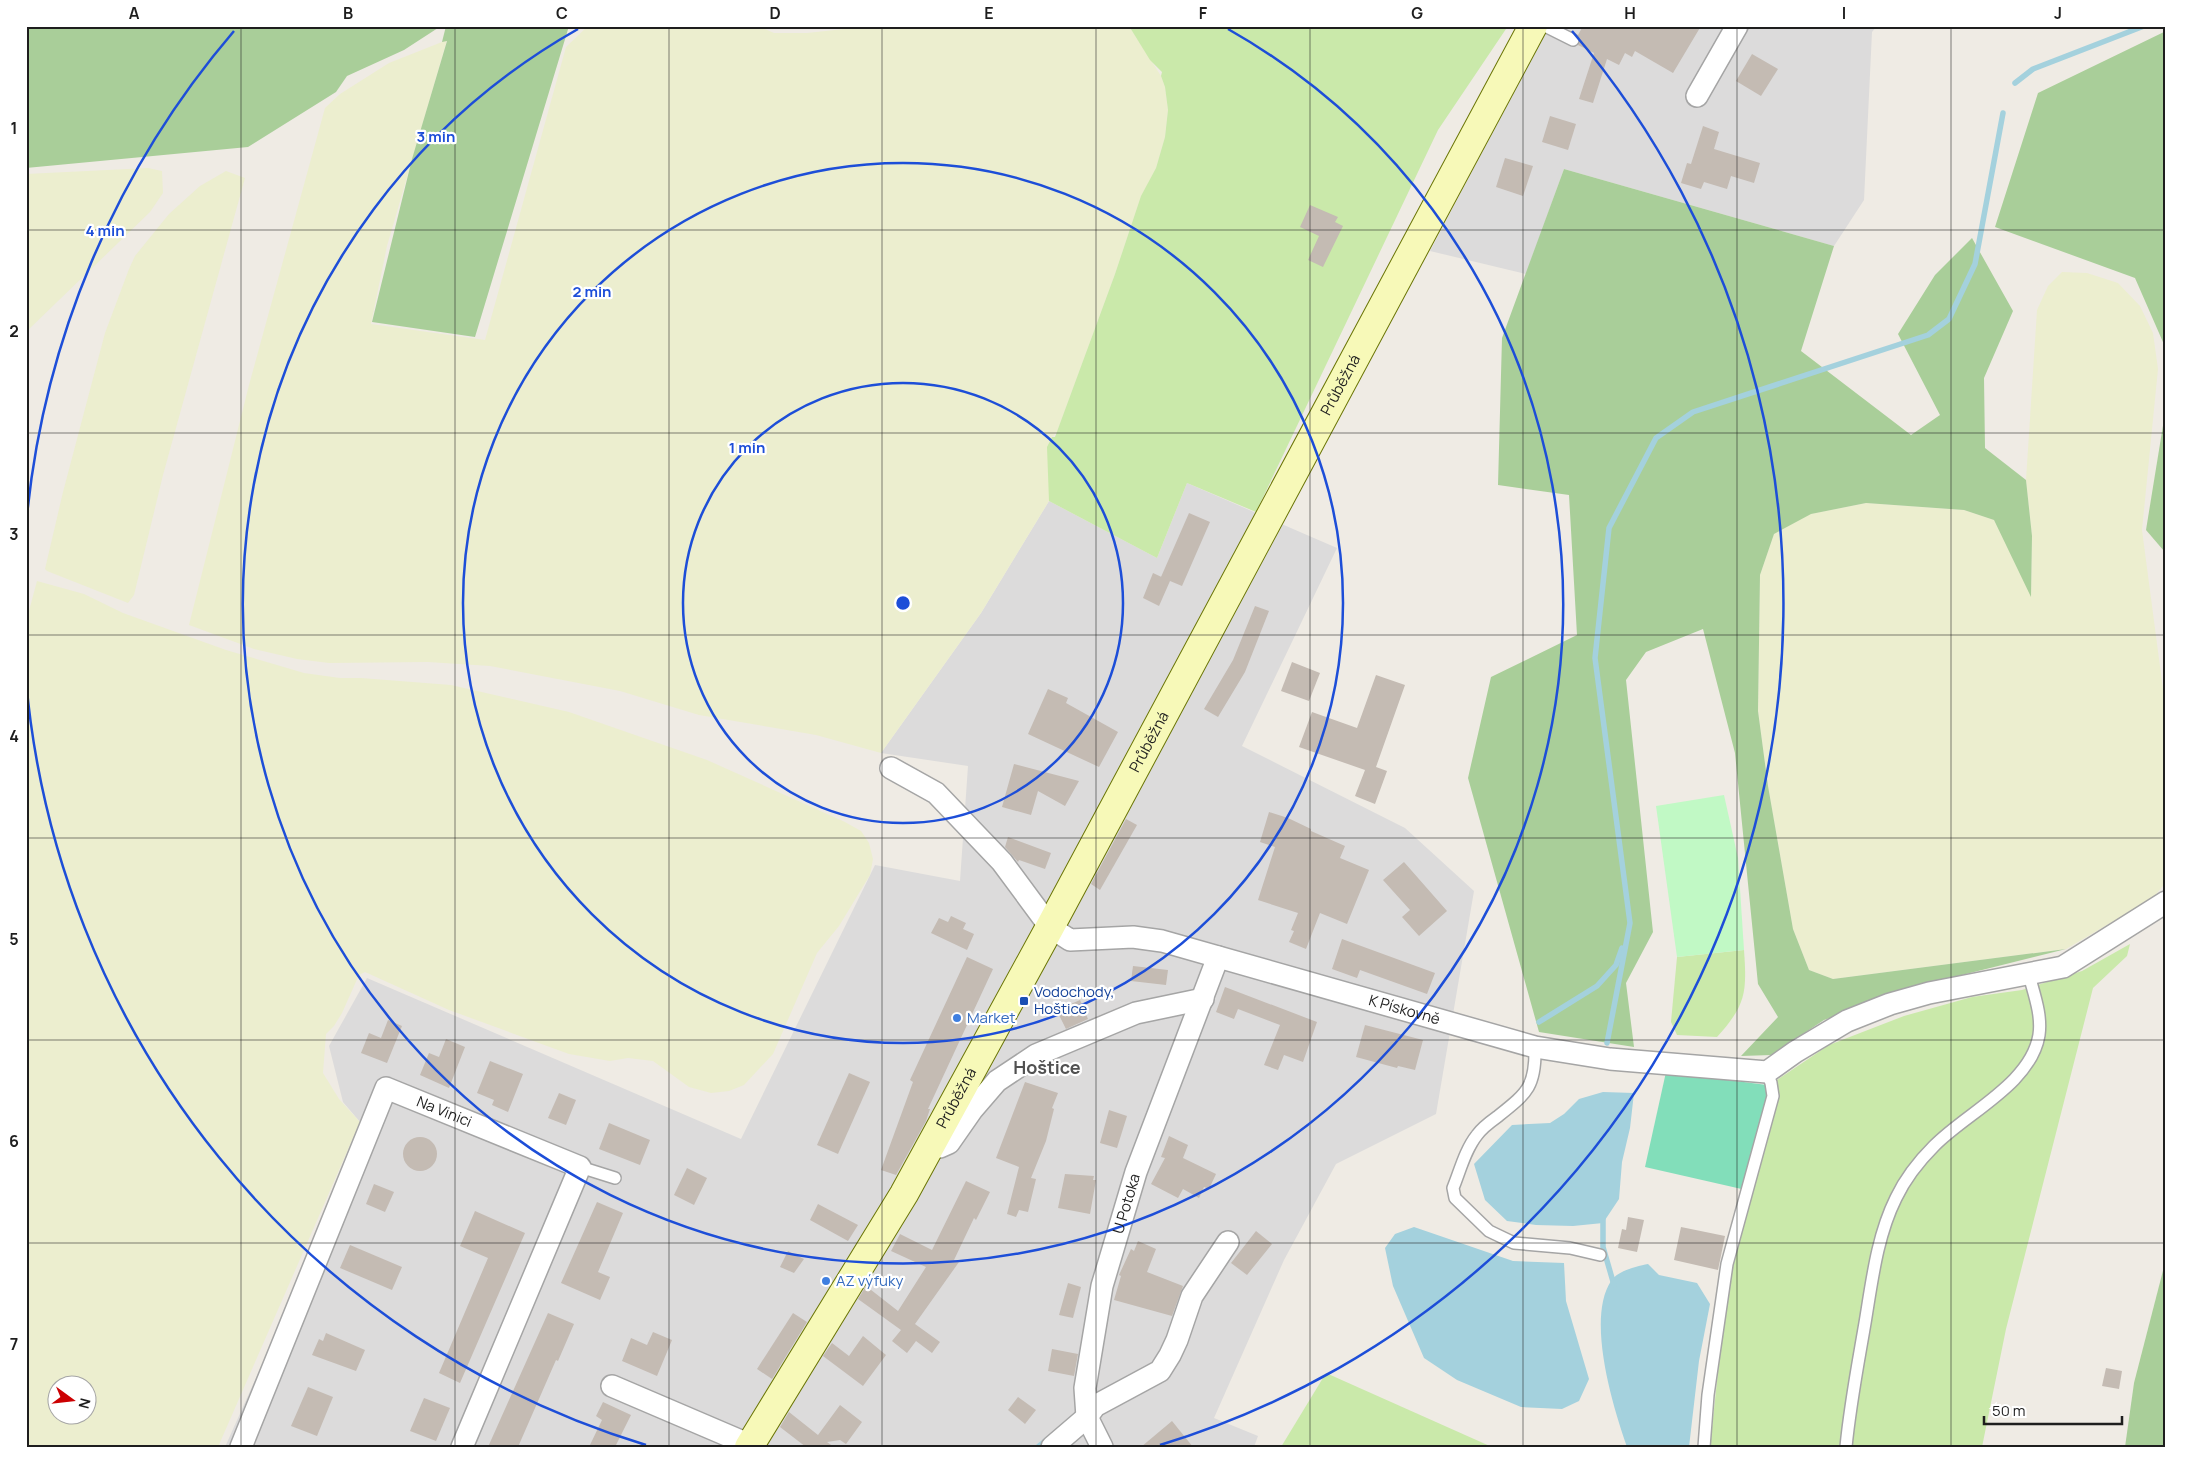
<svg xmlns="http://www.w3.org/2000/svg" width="2192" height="1473" viewBox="0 0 2192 1473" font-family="Manrope,sans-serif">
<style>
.residential{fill:#dcdbdb}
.farmland{fill:#eceecf;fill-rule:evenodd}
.grass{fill:#cae9aa}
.forest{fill:#a9ce99}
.park{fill:#c1f9c5}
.pitch{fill:#82deba}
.water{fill:#a4d1dd}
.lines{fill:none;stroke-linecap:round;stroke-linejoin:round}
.stream{stroke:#a4d1dd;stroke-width:5.5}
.building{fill:#c4bbb3}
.lane-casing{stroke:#a5a5a5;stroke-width:14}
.street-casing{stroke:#a5a5a5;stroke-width:24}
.secondary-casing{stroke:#6a7505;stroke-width:30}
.lane{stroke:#fff;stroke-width:11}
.street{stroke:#fff;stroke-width:21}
.secondary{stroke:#f7f9b8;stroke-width:28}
.grid{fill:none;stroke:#1e1e1e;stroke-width:1;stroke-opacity:0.55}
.ring{fill:none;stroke:#1d4ed8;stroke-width:2.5}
.transit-dot{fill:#1a4fb4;stroke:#fff;stroke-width:2}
.shop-dot{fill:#3f7fe0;stroke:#fff;stroke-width:2}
.labels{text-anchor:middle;stroke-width:4.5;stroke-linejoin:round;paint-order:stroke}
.street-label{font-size:15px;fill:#1e1e1e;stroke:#fff}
.transit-label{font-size:15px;fill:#164399;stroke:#fff;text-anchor:start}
.shop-label{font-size:15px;fill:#366cbe;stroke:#fff;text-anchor:start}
.quarter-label{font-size:18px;font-weight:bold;fill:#515151;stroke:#fff}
.centre{fill:#1d4ed8;stroke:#fff;stroke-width:2.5}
.ring-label{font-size:15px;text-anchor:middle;font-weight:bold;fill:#1d4ed8;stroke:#fff;stroke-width:4.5;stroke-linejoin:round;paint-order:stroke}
.neatline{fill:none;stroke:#1e1e1e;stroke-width:2}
.grid-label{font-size:16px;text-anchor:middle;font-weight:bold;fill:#1e1e1e}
</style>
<rect width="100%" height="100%" fill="#efebe4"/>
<g class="residential">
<polygon points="1549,26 1877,26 1872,32 1864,200 1834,246 1564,169 1526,274 1430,251"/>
<polygon points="1187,483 1337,548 1242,746 1405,828 1474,891 1436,1114 1336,1164 1284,1260 1214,1418 1258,1436 1254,1447 225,1447 356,1154 352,1140 360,1122 343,1102 329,1046 367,978 741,1139 875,865 960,881 968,766 881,753 981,613 1049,501 1157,558"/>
</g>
<g class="farmland">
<polygon points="588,26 758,26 774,33 807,33 872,26 1129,26 1161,76 1165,87 1168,110 1165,137 1156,168 1141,197 1115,274 1057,432 1049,440 1049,501 981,613 881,753 816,735 699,715 620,691 490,666 428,662 329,663 297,659 254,649 189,625 249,385 325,108 340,94 389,63 447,40 387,246 371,324 485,340 566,47"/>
<polygon points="148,168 162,171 163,193 150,212 26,332 26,174"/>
<polygon points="226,171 245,178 163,475 134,595 128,603 47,571 45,569 63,492 105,333 129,269 135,256 169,214 200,186"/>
<polygon points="2062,272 2087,273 2118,283 2140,306 2153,333 2158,369 2142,530 2166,712 2166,882 2153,898 2066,949 1833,979 1809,970 1793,929 1768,786 1758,711 1760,575 1774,534 1810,514 1866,503 1964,510 1994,520 2031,595 2032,536 2026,480 2037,310 2048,286"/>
<path d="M37,581L84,594L123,613L226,650L304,673L340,678H361L451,685L569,712L707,760L845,822L861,831L869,843L873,859L870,875L839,926L817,953L773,1054L744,1085L729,1091L711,1093L689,1087L653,1061L628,1058L610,1061L569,1054L449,1010L365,972L359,975L342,1013L334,1026L326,1034L323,1073L339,1099L360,1122L218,1447H26V622ZM58,1386H88V1416H58Z"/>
</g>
<g class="grass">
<polygon points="1129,26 1508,26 1438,130 1256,512 1187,483 1157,558 1049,501 1047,447 1052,437 1055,437 1115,274 1141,196 1156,168 1165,137 1168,110 1165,87 1161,76 1162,72 1150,60"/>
<polygon points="2130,944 2127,956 2093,988 2006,1329 1982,1447 1711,1447 1711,1437 1731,1252 1774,1082 1829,1045 1904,1016 1972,997 2022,990 2082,971"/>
<path d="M1744,950C1747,992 1746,1005 1717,1037L1677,1035L1671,1022L1677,957Z"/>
<polygon points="1326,1373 1492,1447 1281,1447"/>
</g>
<g class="forest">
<polygon points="26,26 441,26 404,50 347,76 336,92 248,147 26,168"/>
<polygon points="446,26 569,26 475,337 372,322 412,159 447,41 442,42"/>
<polygon points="2166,31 2166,349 2135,278 1995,227 2038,93"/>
<polygon points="1564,169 1834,246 1801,351 1911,435 1940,415 1898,334 1935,275 1972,238 2013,311 1984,378 1985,448 2026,480 2032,536 2031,597 1994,520 1964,510 1866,503 1811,514 1774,534 1760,575 1758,711 1768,786 1793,929 1809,970 1833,979 2066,949 1938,981 1824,1020 1771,1055 1741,1056 1778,1017 1758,984 1735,753 1703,629 1646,652 1626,680 1653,932 1626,983 1634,1047 1539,1032 1468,778 1491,677 1577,635 1569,495 1498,485 1502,338"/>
<polygon points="2166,407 2166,545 2164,551 2146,530"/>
<polygon points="2166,1259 2166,1447 2125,1447 2134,1383"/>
</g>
<polygon class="park" points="1724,795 1738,858 1744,950 1677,957 1656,806"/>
<polygon class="pitch" points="1666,1072 1767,1085 1767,1107 1746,1190 1645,1167"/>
<g class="water">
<polygon points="1603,1092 1634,1093 1630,1128 1622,1162 1619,1199 1603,1223 1573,1226 1536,1225 1507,1221 1485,1200 1474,1164 1512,1125 1550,1123 1564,1114 1579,1099"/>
<polygon points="1414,1227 1513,1261 1564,1263 1566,1301 1589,1379 1579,1401 1562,1409 1521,1407 1457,1380 1424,1358 1393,1286 1385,1248 1395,1234"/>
<path d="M1648,1264L1659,1275L1697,1283L1710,1304L1699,1361L1689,1447H1627C1613,1407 1586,1319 1611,1281C1617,1271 1637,1266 1648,1264Z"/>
</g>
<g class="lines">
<g class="stream">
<polyline points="2015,83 2033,69 2144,26"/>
<polyline points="1539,1022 1597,986 1616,965 1622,948"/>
<polyline points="1607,1043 1630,923 1595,658 1609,528 1656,438 1693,412 1928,335 1949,319 1975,264 2003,113"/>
<polyline points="1603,1216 1603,1247 1614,1285"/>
<polyline points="1038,1447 1048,1439"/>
</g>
</g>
<g class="building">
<polygon points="1583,26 1701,26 1673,73 1635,51 1632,57 1625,53 1619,65 1607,59 1593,103 1579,99 1594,53 1578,45 1580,40 1578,35"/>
<polygon points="1752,54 1778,69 1761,96 1736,81"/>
<polygon points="1550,116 1576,124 1568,150 1542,142"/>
<polygon points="1703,126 1719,132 1714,149 1760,163 1754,183 1731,176 1727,189 1704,182 1701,189 1681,183 1687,163 1691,164"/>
<polygon points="1505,158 1533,166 1523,196 1496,187"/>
<polygon points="1310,205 1338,217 1335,222 1343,226 1323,267 1308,260 1319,236 1300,227"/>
<polygon points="1189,513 1210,522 1182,586 1170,581 1159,606 1143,598 1153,573 1168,580 1161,577"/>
<polygon points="1255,606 1269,611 1245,672 1218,717 1204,709 1233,660"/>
<polygon points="1292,662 1320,673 1309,701 1281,691"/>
<polygon points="1376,675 1405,685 1376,767 1387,771 1375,804 1355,796 1365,770 1299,747 1312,712 1357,728"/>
<polygon points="1048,689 1068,698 1066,703 1118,732 1099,767 1028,734"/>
<polygon points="1014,764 1079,781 1065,806 1038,791 1031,815 1002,807"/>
<polygon points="1269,812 1288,818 1311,829 1311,831 1345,846 1340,858 1369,870 1347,924 1320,913 1306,949 1289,942 1294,931 1291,930 1298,913 1258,900 1275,847 1260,842"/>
<polygon points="1126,819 1137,825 1100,890 1091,884"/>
<polygon points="1008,837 1051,853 1045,869 1019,860 1018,862 1005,847"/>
<polygon points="1404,862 1447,911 1419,936 1402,917 1410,910 1383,880"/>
<polygon points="951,916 966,923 963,929 974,934 967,950 931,933 939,918 948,922"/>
<polygon points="1342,939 1435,973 1427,994 1360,970 1357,978 1332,969"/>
<polygon points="967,957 993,969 928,1109 930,1109 926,1121 896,1175 881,1170 913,1082 910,1080"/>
<polygon points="1133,966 1168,970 1166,985 1131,981"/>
<polygon points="1225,987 1317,1022 1303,1062 1284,1055 1278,1070 1264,1065 1280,1025 1238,1009 1234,1019 1216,1012"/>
<polygon points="1080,1000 1088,1019 1066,1029 1059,1015 1066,1011 1064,1007"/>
<polygon points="388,1020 402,1026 387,1063 361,1053 369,1033 381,1038"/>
<polygon points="1365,1025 1423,1040 1415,1070 1398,1066 1397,1068 1356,1057"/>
<polygon points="446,1039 465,1047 449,1088 420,1075 429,1053 439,1057"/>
<polygon points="490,1061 523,1074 508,1112 492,1105 494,1100 477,1093"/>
<polygon points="849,1073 870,1082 838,1154 817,1145"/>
<polygon points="1025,1082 1058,1093 1052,1108 1054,1109 1046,1141 1031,1178 1036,1179 1028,1212 1019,1210 1016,1217 1007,1214 1019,1167 996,1158"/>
<polygon points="559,1093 576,1100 566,1125 548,1118"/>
<polygon points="1109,1110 1127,1116 1117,1148 1100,1143"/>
<polygon points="609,1123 650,1140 640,1165 599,1149"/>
<polygon points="1169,1136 1188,1145 1183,1158 1216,1174 1209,1189 1204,1187 1199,1198 1183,1189 1178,1198 1151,1184 1165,1158 1161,1157"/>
<circle cx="420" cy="1154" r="17"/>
<polygon points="687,1168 707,1178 694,1205 674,1195"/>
<polygon points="1065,1174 1094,1176 1093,1180 1096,1180 1090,1214 1058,1208"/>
<polygon points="966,1181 990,1192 976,1220 974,1218 954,1260 959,1262 915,1324 940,1342 932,1353 916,1341 907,1353 892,1341 901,1330 858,1299 866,1286 898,1311 926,1267 891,1251 900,1234 932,1250"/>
<polygon points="374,1184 394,1192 385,1212 366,1204"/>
<polygon points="597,1202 623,1213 598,1272 610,1277 600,1300 561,1283"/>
<polygon points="818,1204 858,1225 848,1241 810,1220"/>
<polygon points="475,1211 525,1233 460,1383 439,1373 488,1258 460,1246"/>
<polygon points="1628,1217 1644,1220 1637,1252 1618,1248 1622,1229 1626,1230"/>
<polygon points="1681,1227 1725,1236 1718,1270 1674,1260"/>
<polygon points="1256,1231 1272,1244 1247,1275 1231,1263"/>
<polygon points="1138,1241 1156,1249 1147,1272 1183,1286 1172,1316 1114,1300 1121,1276 1119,1275 1131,1249 1134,1251"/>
<polygon points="350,1245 402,1267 392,1290 340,1268"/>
<polygon points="788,1251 804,1259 794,1273 780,1267"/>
<polygon points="1068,1283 1081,1287 1073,1318 1059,1315"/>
<polygon points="548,1313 574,1324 558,1361 556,1360 518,1447 488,1447"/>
<polygon points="793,1313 807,1322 772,1379 757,1369"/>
<polygon points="653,1332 672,1340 657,1376 622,1361 631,1338 647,1345"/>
<polygon points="326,1333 365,1350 356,1371 312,1355 319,1339 323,1341"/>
<polygon points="863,1336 886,1355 863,1386 823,1356 832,1343 849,1356"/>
<polygon points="1052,1349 1078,1354 1074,1376 1048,1371"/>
<polygon points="2106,1368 2122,1371 2119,1389 2102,1386"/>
<polygon points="308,1387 333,1397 317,1436 291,1426"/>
<polygon points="1018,1397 1036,1410 1025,1424 1008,1410"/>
<polygon points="424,1398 450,1408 436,1441 410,1431"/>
<polygon points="603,1402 631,1415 615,1447 589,1447 602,1420 596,1416"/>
<polygon points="840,1405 862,1422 846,1444 840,1440 827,1442 834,1447 806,1447 780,1427 789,1412 818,1435"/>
<polygon points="1172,1421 1193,1447 1141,1447"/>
</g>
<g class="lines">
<g class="lane-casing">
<g id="lane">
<polyline points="1545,26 1573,40"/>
<path d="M1535,1047C1536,1087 1527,1093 1497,1117C1490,1122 1482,1128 1477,1135C1465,1150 1460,1171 1453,1188L1455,1198L1489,1231L1514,1243L1570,1248L1600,1255"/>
<polyline points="580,1167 615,1178"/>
<polyline points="1704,1447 1708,1395 1727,1264 1773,1096 1771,1083 1767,1072"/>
<path d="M1846,1447C1850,1405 1858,1364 1865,1323C1872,1281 1877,1236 1896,1198C1905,1179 1919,1161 1934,1146C1966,1113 2031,1084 2039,1035C2042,1015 2034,994 2029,975"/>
</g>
</g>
<g class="street-casing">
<g id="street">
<polyline points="1697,96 1737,26"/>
<path id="s1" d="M891,768L936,793L1002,862L1050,927L1070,940L1133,937L1162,941L1535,1047L1610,1059L1767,1072L1795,1052L1847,1021L1890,1004L1929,993L2063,967L2166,902"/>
<polyline points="930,1145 940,1147 949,1143 972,1110 997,1081 1036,1055 1136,1013 1203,999"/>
<polyline points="612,1386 750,1445"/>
<path id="s2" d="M241,1447L386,1088L580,1167L462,1447"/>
<polyline points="1052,1447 1087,1417 1095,1406 1160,1371 1170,1355 1177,1340 1192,1296 1228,1242"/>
<path id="s3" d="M1102,1447L1087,1417L1085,1388L1102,1286L1136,1172L1218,957"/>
</g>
</g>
<g class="secondary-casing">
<g id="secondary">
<path id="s4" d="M749,1447L904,1194L1050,927L1533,26"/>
</g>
</g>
<use href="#lane" class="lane"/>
<use href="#street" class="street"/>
<use href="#secondary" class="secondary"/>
</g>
<path class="grid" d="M241,26V1447M455,26V1447M669,26V1447M882,26V1447M1096,26V1447M1310,26V1447M1523,26V1447M1737,26V1447M1951,26V1447M26,230H2166M26,433H2166M26,635H2166M26,838H2166M26,1040H2166M26,1243H2166"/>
<g class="ring">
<circle cx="903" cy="603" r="220"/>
<circle cx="903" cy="603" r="440"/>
<path d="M1228 29A660 660 0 1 1 578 29"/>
<path d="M646 1445A880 880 0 0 1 26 680M26 526A880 880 0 0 1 234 31M1572 31A880 880 0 0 1 1160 1445"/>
</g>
<rect class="transit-dot" x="1019" y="996" width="10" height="10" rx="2.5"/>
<g class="shop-dot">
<circle cx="957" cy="1018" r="5"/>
<circle cx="826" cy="1281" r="5"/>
</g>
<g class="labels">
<g class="street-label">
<text dy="5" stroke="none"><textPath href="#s4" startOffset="1216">Průběžná</textPath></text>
<text dy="5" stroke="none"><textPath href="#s4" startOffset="811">Průběžná</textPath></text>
<text dy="5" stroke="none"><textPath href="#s1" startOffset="596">K Pískovně</textPath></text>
<text dy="5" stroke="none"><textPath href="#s4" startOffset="406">Průběžná</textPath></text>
<text dy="5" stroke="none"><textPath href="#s2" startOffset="450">Na Vinici</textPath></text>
<text dy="5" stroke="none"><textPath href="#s3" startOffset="252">U Potoka</textPath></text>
</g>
<g class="transit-label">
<text x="1034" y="997">Vodochody,<tspan x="1034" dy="17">Hoštice</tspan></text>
</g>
<g class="shop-label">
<text x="967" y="1023">Market</text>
<text x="836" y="1286">AZ výfuky</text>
</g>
<g class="quarter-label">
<text x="1047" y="1074">Hoštice</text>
</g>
</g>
<circle cx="903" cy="603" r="8" class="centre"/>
<g class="ring-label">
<text x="436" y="142">3 min</text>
<text x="105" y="236">4 min</text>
<text x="592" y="297">2 min</text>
<text x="747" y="453">1 min</text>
</g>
<rect width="2192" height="1473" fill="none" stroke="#ffffff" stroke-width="55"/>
<g transform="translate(72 1400) rotate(105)"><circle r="24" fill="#ffffff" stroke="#a5a5a5"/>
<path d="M0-4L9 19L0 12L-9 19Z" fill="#cc0002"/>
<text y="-8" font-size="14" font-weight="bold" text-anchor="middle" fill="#1e1e1e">N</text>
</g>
<path d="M1984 1416v8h138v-8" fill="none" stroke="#1e1e1e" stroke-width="2.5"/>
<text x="1992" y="1416" font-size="15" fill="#1e1e1e" stroke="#ffffff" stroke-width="4" paint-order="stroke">50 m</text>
<rect x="28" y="28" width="2136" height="1418" class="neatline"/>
<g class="grid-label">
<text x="134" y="19">A</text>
<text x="348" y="19">B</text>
<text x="562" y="19">C</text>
<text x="775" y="19">D</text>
<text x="989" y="19">E</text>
<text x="1203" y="19">F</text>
<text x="1417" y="19">G</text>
<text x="1630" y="19">H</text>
<text x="1844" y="19">I</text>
<text x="2058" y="19">J</text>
<text x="14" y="134">1</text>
<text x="14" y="337">2</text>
<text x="14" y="540">3</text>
<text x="14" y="742">4</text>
<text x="14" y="945">5</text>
<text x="14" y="1147">6</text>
<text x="14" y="1350">7</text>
</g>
</svg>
